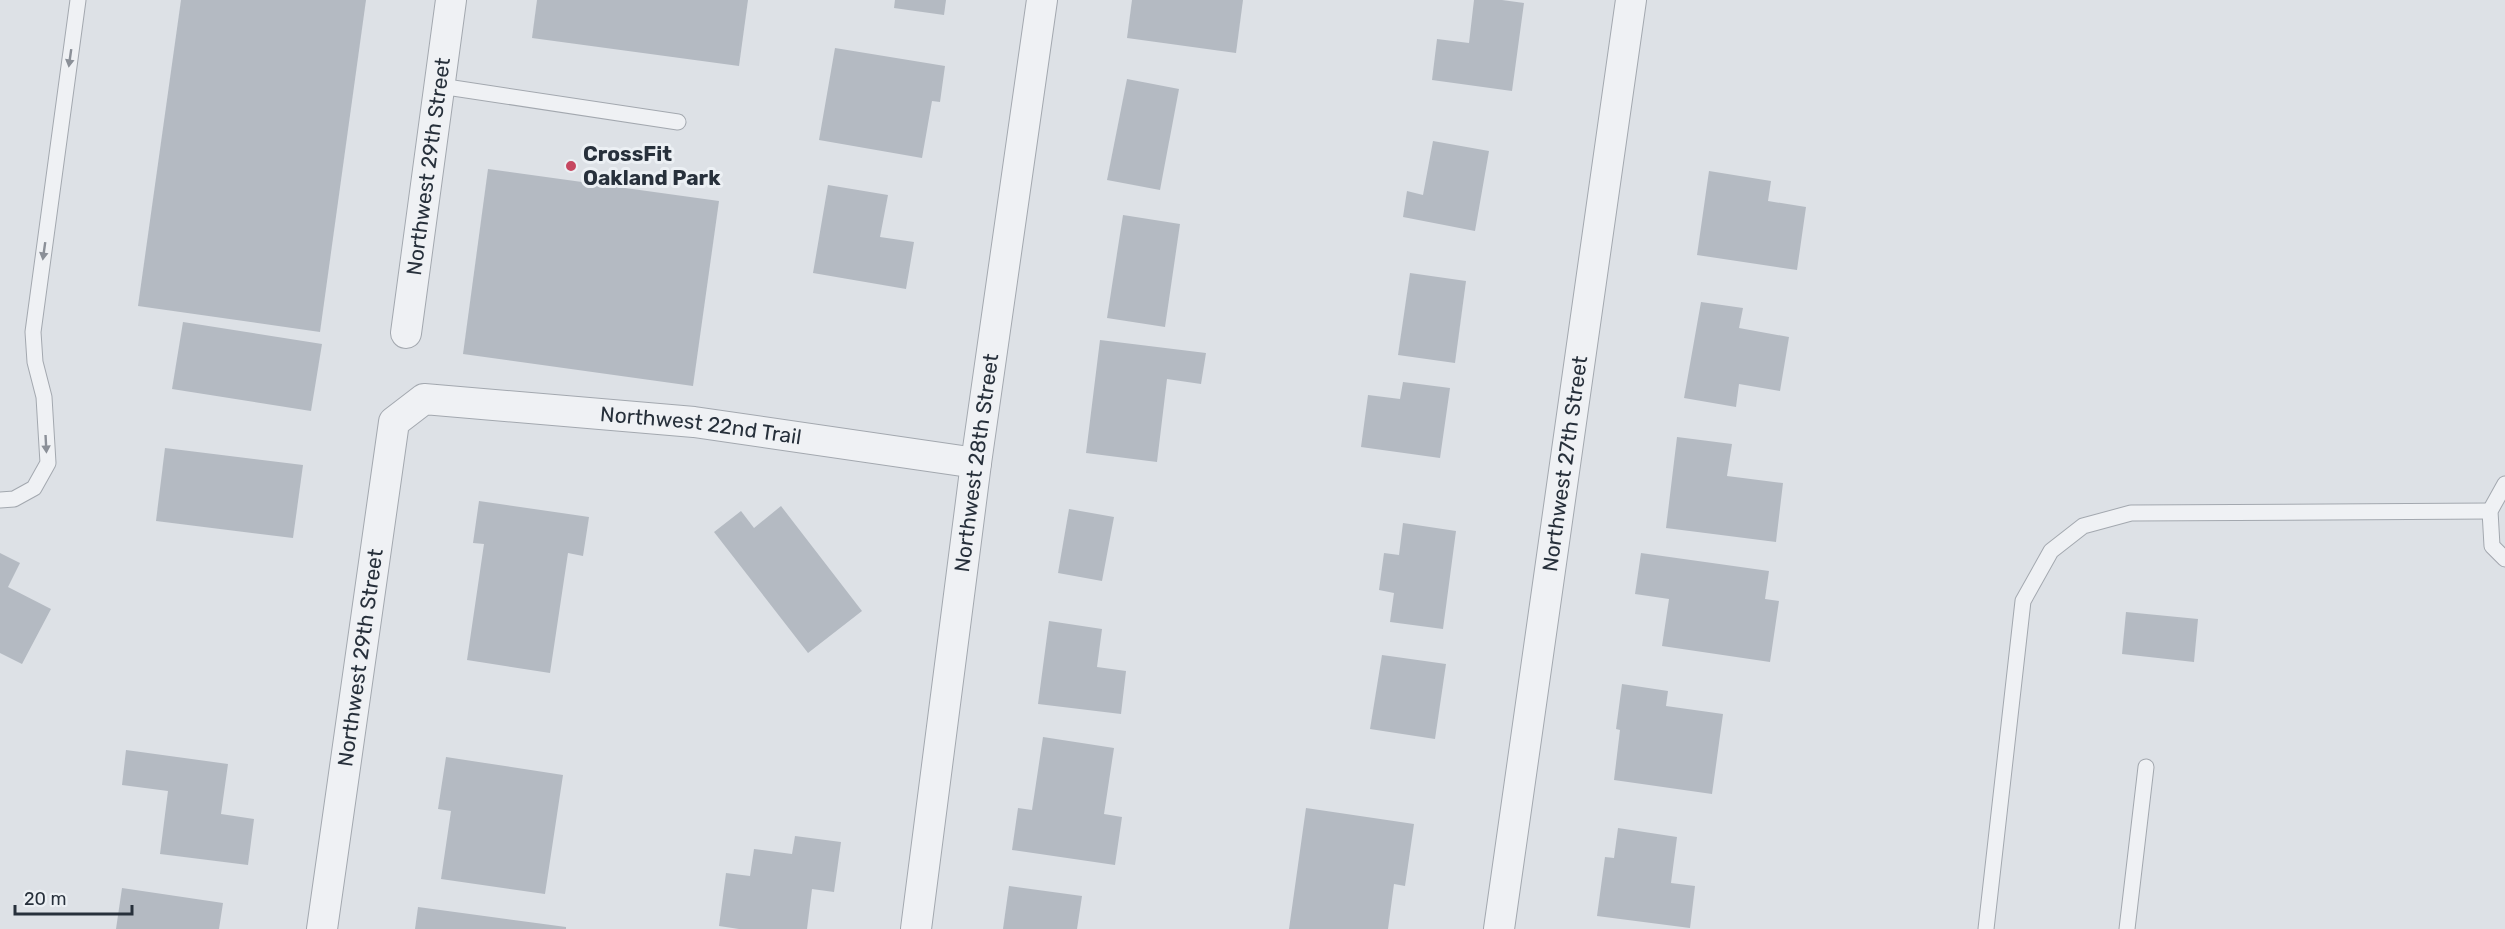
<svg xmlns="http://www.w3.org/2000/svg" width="2505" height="929" viewBox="0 0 2505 929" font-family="Rubik,sans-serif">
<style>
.building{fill:#b4bac2}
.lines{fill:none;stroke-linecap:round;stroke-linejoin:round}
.lane-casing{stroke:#a3a8af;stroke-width:17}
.street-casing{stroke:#a3a8af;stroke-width:32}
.lane{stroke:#eff1f4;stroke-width:15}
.street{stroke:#eff1f4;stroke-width:30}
.oneway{fill:#8b9098}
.poi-dot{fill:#c64760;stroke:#ecf0f4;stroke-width:2}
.labels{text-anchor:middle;stroke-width:6;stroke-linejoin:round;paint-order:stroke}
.poi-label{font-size:21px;font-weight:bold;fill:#27303b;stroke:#ecf0f4;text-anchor:start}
.street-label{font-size:21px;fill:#27303b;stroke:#ecf0f4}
</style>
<rect width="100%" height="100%" fill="#dde1e6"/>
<g class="building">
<polygon points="181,0 366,0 320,332 138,306"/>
<polygon points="537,0 748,0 739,66 532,38"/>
<polygon points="895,0 946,0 944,15 894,8"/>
<polygon points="1132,0 1243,0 1236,53 1127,38"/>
<polygon points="1474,0 1502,0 1524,3 1512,91 1432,80 1437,39 1469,43"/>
<polygon points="835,48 945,66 940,102 932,101 922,158 819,140"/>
<polygon points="1127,79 1179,89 1160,190 1107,180"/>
<polygon points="1433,141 1489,151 1475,231 1403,217 1407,191 1423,195"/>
<polygon points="488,169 719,201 693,386 463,354"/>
<polygon points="1709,171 1771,181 1768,201 1806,207 1797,270 1697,255"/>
<polygon points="828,185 888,195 880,237 914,242 906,289 813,273"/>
<polygon points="1123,215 1180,224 1165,327 1107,318"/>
<polygon points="1410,273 1466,281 1455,363 1398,355"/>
<polygon points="1701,302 1743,308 1739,328 1789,337 1780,391 1739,384 1736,407 1684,398"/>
<polygon points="183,322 322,344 311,411 172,389"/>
<polygon points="1100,340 1206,353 1201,384 1167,379 1157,462 1086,453"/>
<polygon points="1403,382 1450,388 1440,458 1361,447 1368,395 1400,399"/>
<polygon points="1677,437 1732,444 1727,476 1783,483 1776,542 1666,528"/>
<polygon points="165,448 303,465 293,538 156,521"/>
<polygon points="479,501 589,517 583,556 568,553 550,673 467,660 484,544 473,543"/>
<polygon points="781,506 862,611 808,653 714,532 741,511 754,528"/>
<polygon points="1069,509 1114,517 1102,581 1058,573"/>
<polygon points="1403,523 1456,531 1443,629 1390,622 1394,593 1379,590 1384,553 1399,555"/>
<polygon points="0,553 20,563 8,587 51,609 22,664 0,653"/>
<polygon points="1641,553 1769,571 1765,599 1779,601 1770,662 1662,646 1669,599 1635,594"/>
<polygon points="2126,612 2198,619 2194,662 2122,654"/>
<polygon points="1049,621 1102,629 1097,667 1126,671 1121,714 1038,704"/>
<polygon points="1382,655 1446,664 1435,739 1370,729"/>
<polygon points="1622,684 1668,691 1666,706 1723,714 1712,794 1614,780 1620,730 1616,729"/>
<polygon points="1043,737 1114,748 1104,814 1122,817 1115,865 1012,850 1018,808 1032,810"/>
<polygon points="126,750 228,764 221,814 254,819 248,865 160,854 168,791 122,785"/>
<polygon points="446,757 563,775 545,894 441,879 451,811 438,809"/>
<polygon points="1306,808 1414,824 1405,886 1394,884 1388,929 1289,929"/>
<polygon points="1618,828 1677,837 1671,883 1695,886 1690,928 1597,916 1605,857 1614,858"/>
<polygon points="795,836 841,842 834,892 812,889 807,929 739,929 719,926 726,873 750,876 754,849 792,854"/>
<polygon points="1009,886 1082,896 1077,929 1003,929"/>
<polygon points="122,888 223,903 219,929 116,929"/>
<polygon points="418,907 566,927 566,929 415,929"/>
</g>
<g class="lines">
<g class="lane-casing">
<g id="lane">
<polyline points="440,86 678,122"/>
<polyline points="2505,484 2490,511 2492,546 2505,559"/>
<polyline points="0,500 14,499 34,488 48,463 44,397 35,362 33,332 78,0"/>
<polyline points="1986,929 2023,601 2051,551 2083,526 2131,513 2490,511"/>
<polyline points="2127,929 2146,767"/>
</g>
</g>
<g class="street-casing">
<g id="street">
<path id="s1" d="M406,333L451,0"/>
<path id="s2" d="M322,929L394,422L424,399L694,422L976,463"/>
<path id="s3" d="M916,929L976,463L1042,0"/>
<path id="s4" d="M1499,929L1631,0"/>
</g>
</g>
<use href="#lane" class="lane"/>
<use href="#street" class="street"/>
</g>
<defs><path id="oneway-solid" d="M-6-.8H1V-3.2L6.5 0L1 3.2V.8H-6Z" transform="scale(1.5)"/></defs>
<g class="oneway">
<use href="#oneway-solid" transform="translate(70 58) rotate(98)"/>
<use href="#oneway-solid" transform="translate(44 251) rotate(98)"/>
<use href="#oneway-solid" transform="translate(46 444) rotate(87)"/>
</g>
<circle class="poi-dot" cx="571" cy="166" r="6"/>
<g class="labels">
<g class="poi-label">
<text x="583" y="161">CrossFit<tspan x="583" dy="24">Oakland Park</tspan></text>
</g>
<g class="street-label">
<text dy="7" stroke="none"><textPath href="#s1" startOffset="168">Northwest 29th Street</textPath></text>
<text dy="7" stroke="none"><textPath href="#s2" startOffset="828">Northwest 22nd Trail</textPath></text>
<text dy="7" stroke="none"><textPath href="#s3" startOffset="470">Northwest 28th Street</textPath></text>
<text dy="7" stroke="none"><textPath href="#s4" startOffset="470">Northwest 27th Street</textPath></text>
<text dy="7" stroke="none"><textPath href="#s2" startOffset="274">Northwest 29th Street</textPath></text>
</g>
</g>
<path d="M15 905v9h117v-9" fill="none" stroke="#27303b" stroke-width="3"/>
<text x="24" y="905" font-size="18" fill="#27303b" stroke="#ecf0f4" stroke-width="4.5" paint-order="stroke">20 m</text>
</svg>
